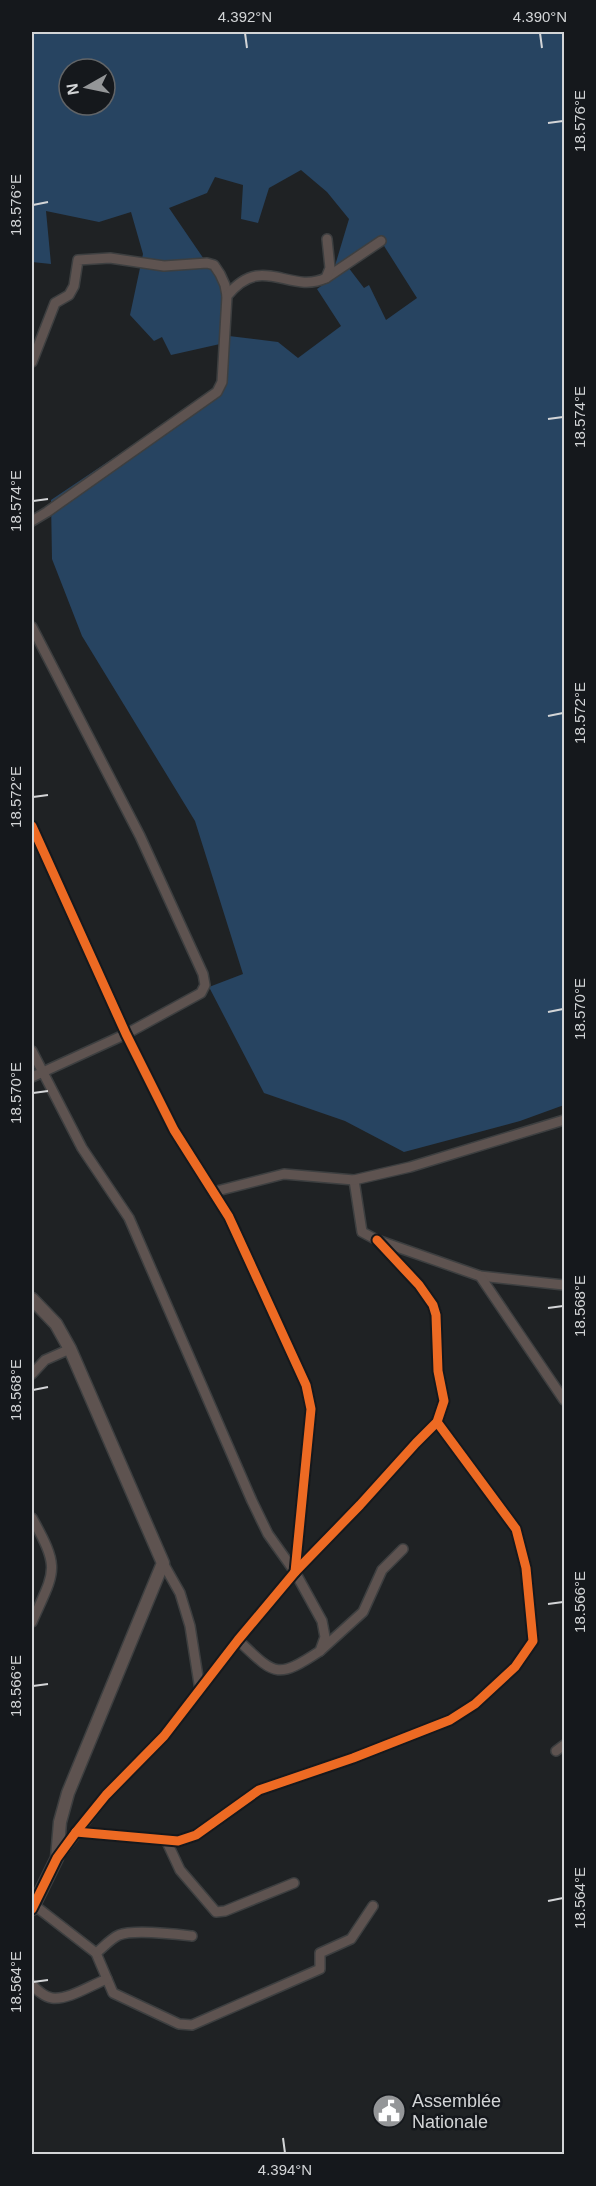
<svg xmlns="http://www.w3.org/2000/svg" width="596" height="2186" viewBox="0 0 596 2186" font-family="Helvetica,sans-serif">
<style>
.green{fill:#274461;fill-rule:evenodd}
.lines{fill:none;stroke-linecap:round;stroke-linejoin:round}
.minor-casing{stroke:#3d3f40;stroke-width:12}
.tertiary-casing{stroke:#3d3f40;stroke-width:15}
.minor{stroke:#5e5350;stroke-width:9}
.tertiary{stroke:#5e5350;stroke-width:12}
.cycleway-casing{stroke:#15181c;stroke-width:13}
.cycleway{stroke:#ed6a23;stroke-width:9}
.ticks{fill:none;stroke:#d3d5d7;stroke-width:2}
.labels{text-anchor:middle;stroke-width:5;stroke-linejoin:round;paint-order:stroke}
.poi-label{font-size:18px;fill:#d3d5d7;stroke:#15181c;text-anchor:start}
.neatline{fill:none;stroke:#d3d5d7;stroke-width:2}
.ticks-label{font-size:15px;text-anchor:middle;fill:#d3d5d7}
</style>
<rect width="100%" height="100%" fill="#1f2224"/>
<path class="green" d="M32,32H564V1105L520,1121L404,1152L345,1121L264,1093L209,987L243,974L195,821L82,636L52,559L51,500L225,383L229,336L278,342L298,358L341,326L317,289L348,267L364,288L369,285L386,320L417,298L379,238L334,269L349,219L327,192L301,170L269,188L258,223L241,219L243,185L215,177L207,193L169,208L223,287L220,344L171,355L162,337L154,341L130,315L143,254L131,212L99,222L46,211L51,264L32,262ZM69,69H105V105H69Z"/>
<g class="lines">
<g class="minor-casing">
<g id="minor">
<polyline points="326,278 381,241"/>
<polyline points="32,362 55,303 69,295 74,286 78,260 110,258 164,266 207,263 214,265 220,274 225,285 227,296"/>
<path d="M32,521L47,512L217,392L222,382L227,296C262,252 289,295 326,278L330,268L327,239"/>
<polyline points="32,627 140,836 203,974 205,985 201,993 126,1034 32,1077"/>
<polyline points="32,826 126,1034 174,1130 229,1217 306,1385 311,1409 295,1572"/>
<path d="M32,1051L82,1148L129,1218L252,1501L268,1534L295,1572L322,1621L325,1637L320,1651C276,1680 275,1675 238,1640"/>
<polyline points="354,1180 362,1232 377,1240 480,1276 564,1285"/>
<polyline points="213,1192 284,1174 354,1180 410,1167 564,1120"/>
<polyline points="480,1276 564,1400"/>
<polyline points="32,1374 45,1360 70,1349"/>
<path d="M32,1518C61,1570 55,1570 32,1622"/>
<polyline points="163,1563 180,1593 190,1626 200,1690"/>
<polyline points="320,1651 363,1612 382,1570 403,1549"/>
<polyline points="556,1751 564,1745"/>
<polyline points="76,1832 178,1841 196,1835 259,1790 353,1758 450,1720 475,1704 515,1667 533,1641 526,1568 516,1529 437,1422"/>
<polyline points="166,1840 180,1870 216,1912 225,1911 294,1883"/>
<polyline points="57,1858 106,1795 164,1736 238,1640 295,1572 360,1505 416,1443 437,1422 444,1401 438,1371 436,1315 433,1305 419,1285 377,1240"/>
<polyline points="34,1905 96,1953 113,1993 179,2024 192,2025 320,1969 320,1953 351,1939 373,1906"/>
<path d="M96,1953C103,1948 110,1939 119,1935C134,1929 175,1934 192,1936"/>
<path d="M32,1985C37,1990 44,1997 52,1998C69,2000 91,1985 107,1979"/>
</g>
</g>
<g class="tertiary-casing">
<polyline id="tertiary" points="32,1299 56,1324 70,1349 163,1563 68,1793 60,1822 57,1858 32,1909"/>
</g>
<use href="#minor" class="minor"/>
<use href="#tertiary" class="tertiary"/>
<g class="cycleway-casing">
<g id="cycleway">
<polyline points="32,826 126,1034 174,1130 229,1217 306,1385 311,1409 295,1572"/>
<polyline points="76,1832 178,1841 196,1835 259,1790 353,1758 450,1720 475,1704 515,1667 533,1641 526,1568 516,1529 437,1422"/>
<polyline points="32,1909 57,1858 76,1832 106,1795 164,1736 238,1640 295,1572 360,1505 416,1443 437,1422 444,1401 438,1371 436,1315 433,1305 419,1285 377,1240"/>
</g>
</g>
<use href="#cycleway" class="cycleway"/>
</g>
<path class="ticks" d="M245,33L247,48M540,33L542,48M548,123L563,121M33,205L48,202M548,419L563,417M33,501L48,499M548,716L563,713M33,797L48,795M548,1012L563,1009M33,1093L48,1091M548,1308L563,1306M33,1390L48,1387M548,1604L563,1602M33,1686L48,1684M548,1901L563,1898M33,1982L48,1980M283,2138L285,2153"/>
<defs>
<g id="civic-disc" transform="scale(1.725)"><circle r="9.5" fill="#949698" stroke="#15181c"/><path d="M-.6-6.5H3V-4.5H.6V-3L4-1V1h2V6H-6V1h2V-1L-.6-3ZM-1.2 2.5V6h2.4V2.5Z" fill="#fff"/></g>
</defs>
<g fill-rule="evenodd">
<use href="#civic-disc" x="389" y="2111"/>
</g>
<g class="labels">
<g class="poi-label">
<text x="412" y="2107">Assemblée<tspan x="412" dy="21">Nationale</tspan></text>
</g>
</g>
<rect width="596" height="2186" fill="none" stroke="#15181c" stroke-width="66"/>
<g transform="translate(87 87) rotate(261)"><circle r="28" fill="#15181c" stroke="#616467" stroke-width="1.5"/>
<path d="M0-4.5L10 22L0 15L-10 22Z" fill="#949698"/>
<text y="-9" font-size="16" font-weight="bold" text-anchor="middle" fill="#d3d5d7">N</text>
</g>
<rect x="33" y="33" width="530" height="2120" class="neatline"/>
<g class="ticks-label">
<text x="245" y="22">4.392°N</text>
<text x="540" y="22">4.390°N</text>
<text transform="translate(580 121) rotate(-90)" y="5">18.576°E</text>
<text transform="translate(16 205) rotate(-90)" y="5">18.576°E</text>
<text transform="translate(580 417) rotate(-90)" y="5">18.574°E</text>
<text transform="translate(16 501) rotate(-90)" y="5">18.574°E</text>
<text transform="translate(580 713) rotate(-90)" y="5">18.572°E</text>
<text transform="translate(16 797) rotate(-90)" y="5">18.572°E</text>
<text transform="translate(580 1009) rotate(-90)" y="5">18.570°E</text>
<text transform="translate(16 1093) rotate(-90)" y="5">18.570°E</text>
<text transform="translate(580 1306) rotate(-90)" y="5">18.568°E</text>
<text transform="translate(16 1390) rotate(-90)" y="5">18.568°E</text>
<text transform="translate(580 1602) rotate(-90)" y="5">18.566°E</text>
<text transform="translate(16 1686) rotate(-90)" y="5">18.566°E</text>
<text transform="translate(580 1898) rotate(-90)" y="5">18.564°E</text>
<text transform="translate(16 1982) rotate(-90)" y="5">18.564°E</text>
<text x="285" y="2175">4.394°N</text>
</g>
</svg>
